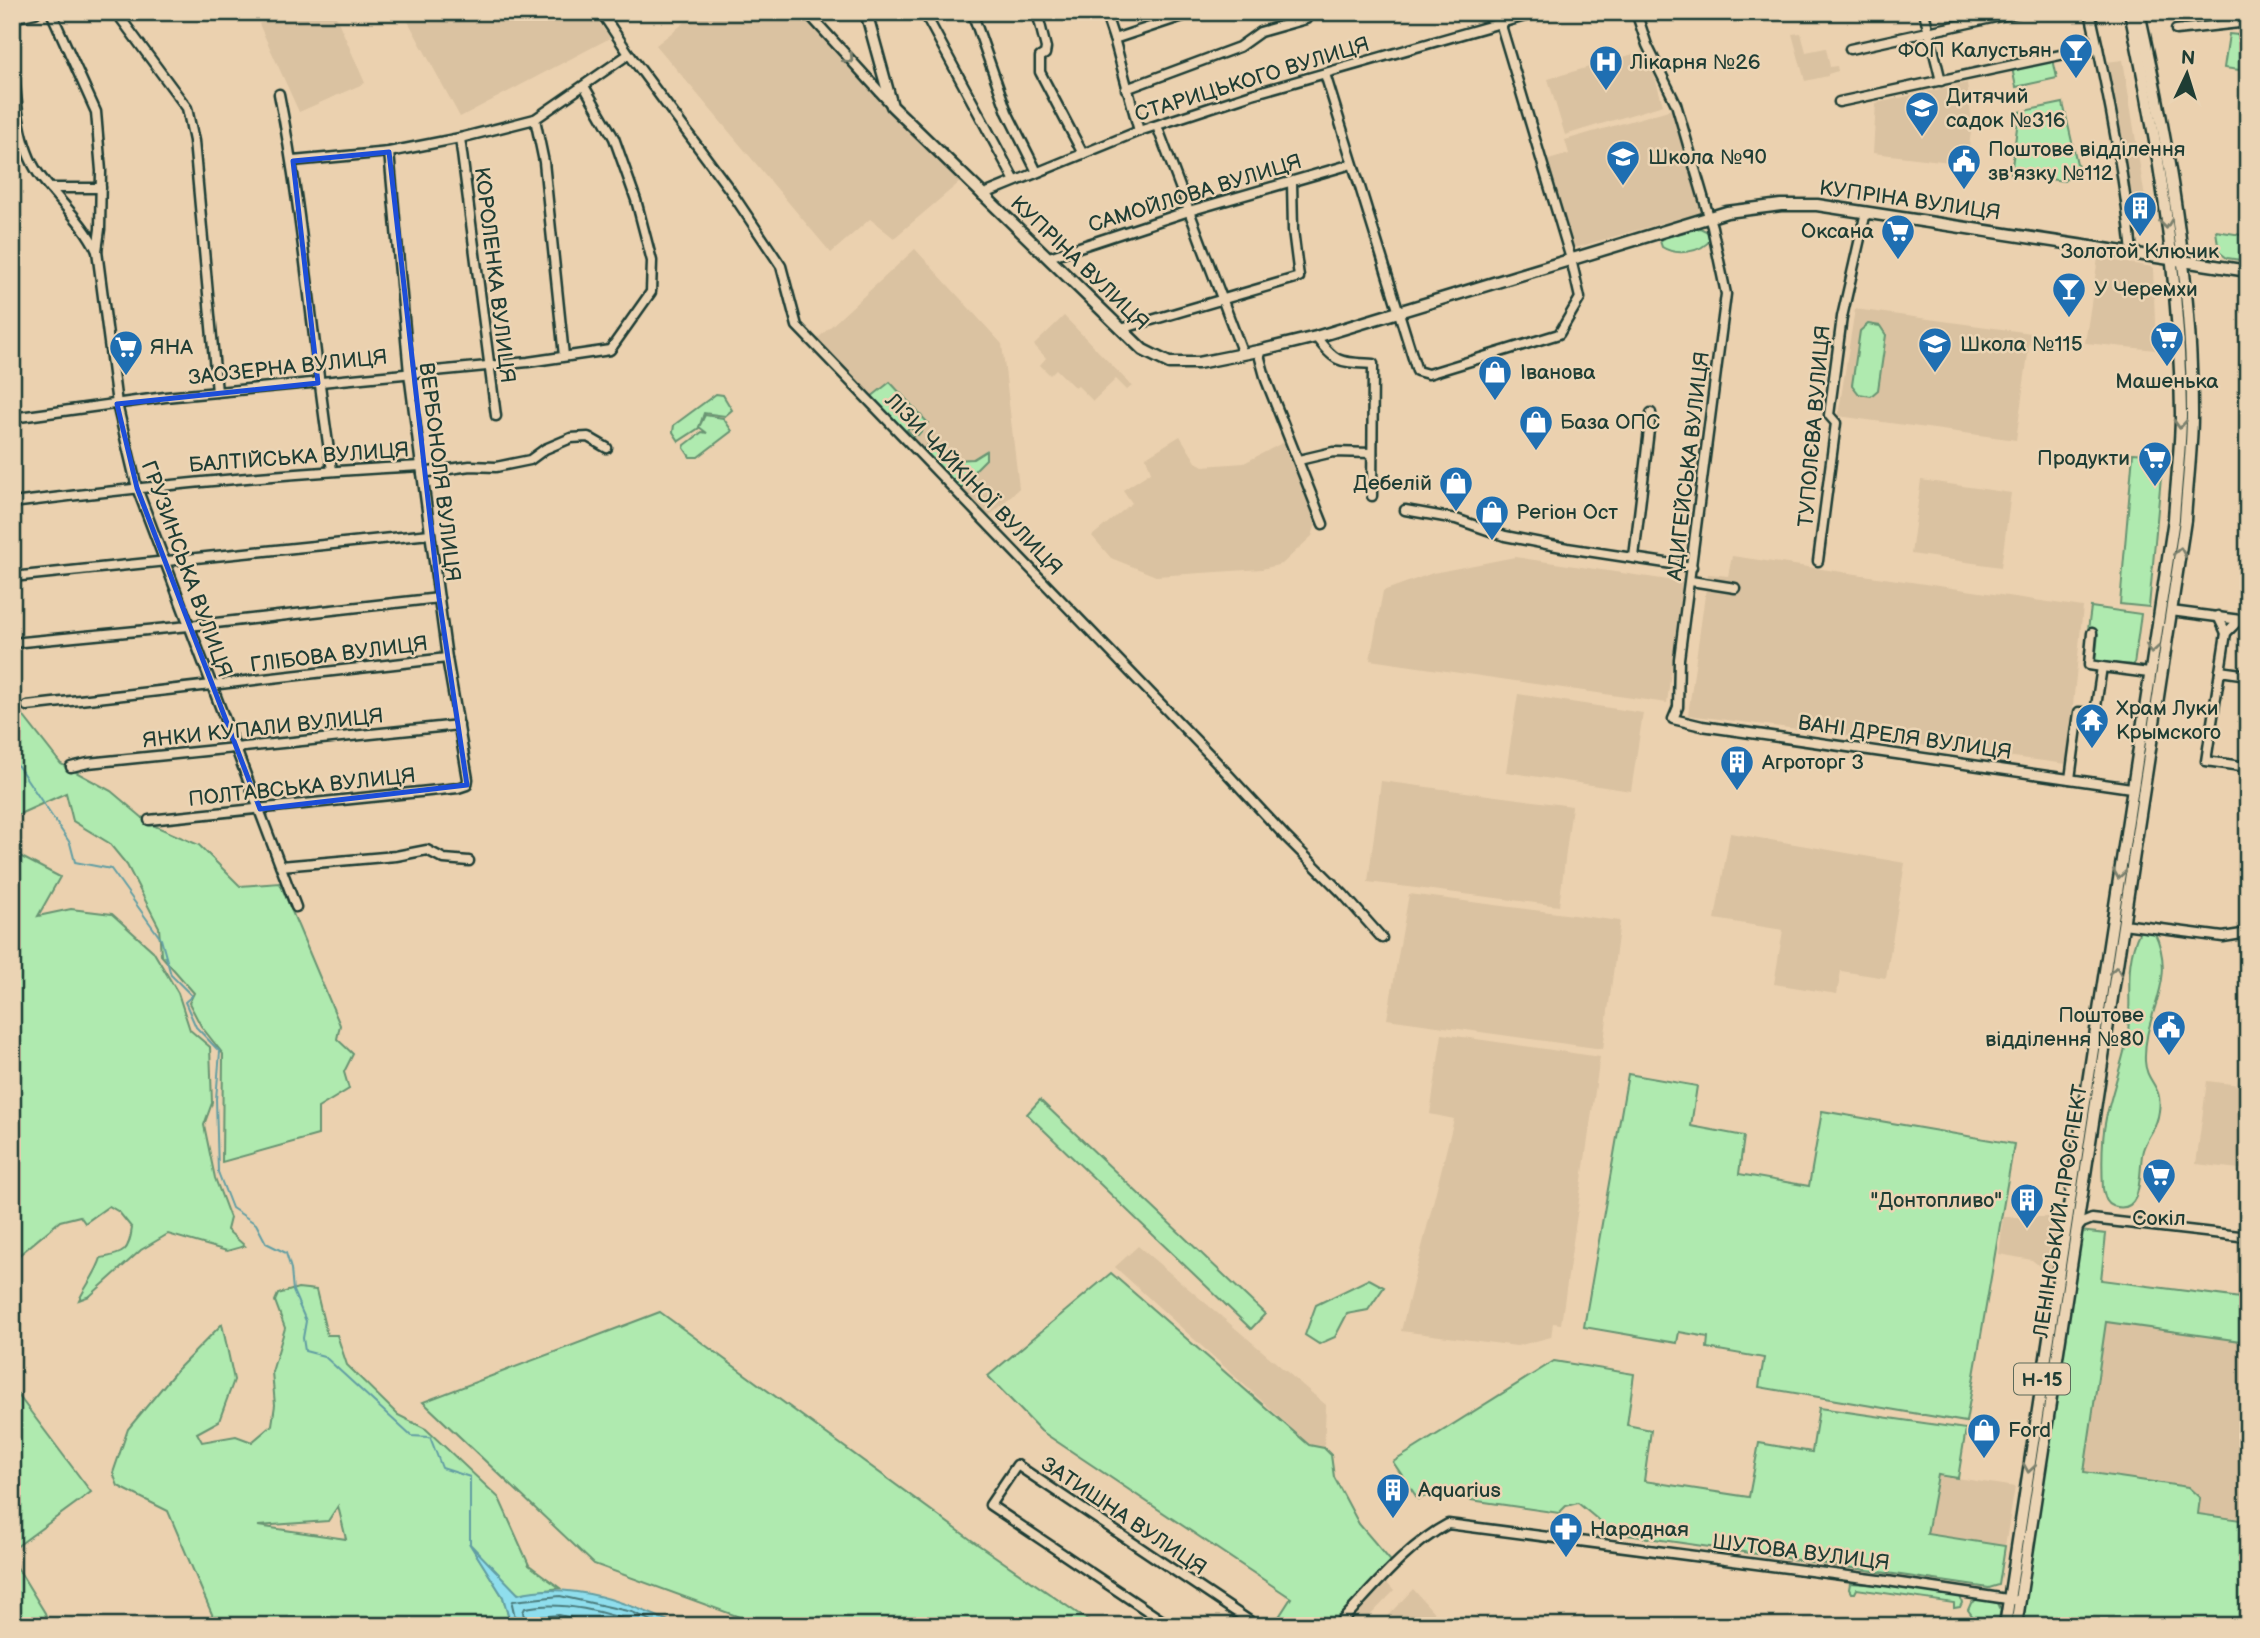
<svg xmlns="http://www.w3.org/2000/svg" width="2260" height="1638" viewBox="0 0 2260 1638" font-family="'Balsamiq Sans',sans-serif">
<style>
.built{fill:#dac2a1}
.green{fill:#afeaaf;stroke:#679472;stroke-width:2;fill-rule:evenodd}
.water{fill:#8fdeed;stroke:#629ea3;stroke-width:2}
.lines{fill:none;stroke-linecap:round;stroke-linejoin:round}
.shore{stroke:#4c7d7e;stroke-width:2}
.stream{stroke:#629ea3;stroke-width:2}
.minor-casing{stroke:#1f3d34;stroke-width:13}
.major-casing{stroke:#1f3d34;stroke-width:15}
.minor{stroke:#ebd4b4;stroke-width:8}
.major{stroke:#ebd4b4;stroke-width:10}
.oneway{stroke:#7b816e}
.marked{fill:none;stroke:#1d4ed8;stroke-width:5;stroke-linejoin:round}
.labels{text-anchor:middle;stroke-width:5;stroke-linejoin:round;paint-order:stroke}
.shield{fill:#ebd4b4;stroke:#5c6a5a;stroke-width:2}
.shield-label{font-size:19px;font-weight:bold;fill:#1f3d34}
.poi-label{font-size:21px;fill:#1f3d34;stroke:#ebd4b4;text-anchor:start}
.street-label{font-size:21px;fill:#1f3d34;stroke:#ebd4b4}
</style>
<rect width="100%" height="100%" fill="#ebd1af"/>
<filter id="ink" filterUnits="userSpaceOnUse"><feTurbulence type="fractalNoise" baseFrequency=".0143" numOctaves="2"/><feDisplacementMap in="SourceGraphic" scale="14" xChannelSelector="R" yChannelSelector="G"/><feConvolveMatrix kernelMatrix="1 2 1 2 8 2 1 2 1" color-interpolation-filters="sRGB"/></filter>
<g filter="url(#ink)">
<g class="built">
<polygon points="285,12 334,12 365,83 299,112 259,24"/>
<polygon points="403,12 592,12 610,38 460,117"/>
<polygon points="698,12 803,12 960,182 894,238 870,219 831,253 656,45"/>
<polygon points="1801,33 1806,52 1826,48 1830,67 1837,66 1838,71 1828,74 1828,76 1805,81 1792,34"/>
<polygon points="1647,50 1663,105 1565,135 1548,79"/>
<polygon points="2123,60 2149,223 2132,226 2106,62"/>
<polygon points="1967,83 1972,123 1967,164 1873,153 1876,103"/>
<polygon points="1672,109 1701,212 1571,249 1545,161 1569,154 1565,140"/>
<polygon points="915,249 1002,344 1019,488 986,520 816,340"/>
<polygon points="2098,258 2153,267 2156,350 2085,343"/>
<polygon points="1855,309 2031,333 2016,440 1838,416"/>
<polygon points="1064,316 1132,386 1127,390 1116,379 1093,401 1078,386 1075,388 1056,369 1050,375 1040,365 1046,358 1034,345"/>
<polygon points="1180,436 1196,462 1203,466 1244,463 1288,440 1316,524 1312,536 1282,564 1262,569 1156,576 1111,558 1092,536 1132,503 1123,490 1151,472 1146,457"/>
<polygon points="1921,480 2011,493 2001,567 1911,554"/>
<polygon points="1732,556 2083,607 2067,764 1688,715 1708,574 1728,576"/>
<polygon points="1515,557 1682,582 1667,703 1370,660 1383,591 1433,573"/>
<polygon points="1518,694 1643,713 1631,791 1506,772"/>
<polygon points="1381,781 1572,806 1559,906 1368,882"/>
<polygon points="1730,833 1905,863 1886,978 1841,971 1837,994 1774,984 1783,930 1715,919"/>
<polygon points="1409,894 1620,921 1603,1049 1387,1019"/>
<polygon points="1442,1034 1600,1057 1561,1324 1553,1323 1551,1337 1517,1346 1401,1331 1454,1119 1430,1114"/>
<polygon points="2207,1081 2248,1086 2248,1170 2196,1164"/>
<polygon points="2064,1206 2053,1277 2032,1260 1999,1254 2003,1217 2051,1217 2057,1215"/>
<polygon points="1138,1246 1326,1405 1324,1448 1310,1445 1115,1267"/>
<polygon points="2106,1322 2248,1342 2248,1521 2198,1514 2084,1472"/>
<polygon points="1938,1475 2015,1487 2005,1546 1927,1535"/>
<polygon points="1387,1583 1394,1591 1360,1626 1344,1626"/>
<polygon points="1413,1589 1446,1626 1378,1626"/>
</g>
<g class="green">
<polygon points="2229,34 2248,36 2248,71 2224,68"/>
<polygon points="2053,59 2057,78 2016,87 2012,68"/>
<polygon points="2063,103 2078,168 2064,181 2011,174 2019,112"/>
<path d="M1700,228L1710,233L1711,239C1701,253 1676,256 1662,247L1660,241L1662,238Z"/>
<polygon points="2216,231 2248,236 2248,261 2227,258 2219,252"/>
<polygon points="1868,324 1880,326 1886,335 1878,390 1871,396 1859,394 1852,385 1860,331"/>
<polygon points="890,382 928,423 918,435 910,427 907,430 914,437 910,440 871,397"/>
<polygon points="716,394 723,395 732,410 725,416 704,413 699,428 679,441 673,432 674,425"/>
<polygon points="705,415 723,418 732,431 698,457 690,457 684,448 685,445 702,432 707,433 699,427"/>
<polygon points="932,441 955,460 973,459 986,451 986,459 975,470 972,477 973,479 960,489 922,450"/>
<polygon points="2133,453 2163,455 2149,607 2120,604"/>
<polygon points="2091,607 2141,614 2134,665 2095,662 2098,634 2088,630"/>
<polygon points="12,704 14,704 61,764 111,791 150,824 199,845 240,886 280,883 340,1025 337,1039 353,1054 344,1072 349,1089 318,1108 318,1135 222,1162 223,1054 201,1026 189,1003 194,993 161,955 159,927 127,865 109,843 73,821 66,793 15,816 12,814"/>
<path d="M12,852L60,877L38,916L71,909L112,914L153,951L178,993L190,1030L210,1047L212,1103L204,1125L215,1178L230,1218L227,1230L245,1246L227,1251L168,1234L141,1250L90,1296L79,1300C86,1285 96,1274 101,1258C125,1254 129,1251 132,1228L119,1212L109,1206L85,1223L80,1216L60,1221L12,1261Z"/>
<path d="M2145,930L2154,931C2179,983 2143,1012 2145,1061C2146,1083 2163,1085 2159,1111C2157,1129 2148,1134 2143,1150C2138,1166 2146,1217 2113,1206C2105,1203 2105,1196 2103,1189C2102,1169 2102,1137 2106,1118C2112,1093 2120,1069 2126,1044C2135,1006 2121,967 2140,931Z"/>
<polygon points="1628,1074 1697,1086 1691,1126 1744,1136 1739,1174 1809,1186 1822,1111 2014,1144 1966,1422 1759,1387 1764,1358 1707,1348 1708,1337 1679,1332 1677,1343 1584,1327"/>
<polygon points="1040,1100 1265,1314 1251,1329 1027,1114"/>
<polygon points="2079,1231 2106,1234 2101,1280 2248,1299 2248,1342 2106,1322 2084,1472 2188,1487 2200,1498 2198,1514 2248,1521 2248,1626 2021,1626"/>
<polygon points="1111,1273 1309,1445 1324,1448 1331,1455 1334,1477 1359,1524 1395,1566 1337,1626 1273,1626 1291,1598 1041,1431 988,1376"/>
<polygon points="1369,1279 1384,1287 1368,1310 1347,1314 1335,1337 1319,1344 1305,1335 1316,1305"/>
<path d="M298,1288L316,1290L327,1335H337L347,1365L398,1415L426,1429L499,1498L529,1565L560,1588L518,1594L472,1547L503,1597L511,1626H217L168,1511L118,1486L113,1473L128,1429L176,1371L222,1324L234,1380L219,1421L197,1433L202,1442L236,1436L252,1442L272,1425L275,1405L272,1372L285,1328L275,1301L278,1294ZM338,1506L346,1539L258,1526L328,1521Z"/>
<polygon points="660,1312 970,1539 1096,1626 764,1626 594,1564 423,1402"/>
<polygon points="1554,1361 1634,1374 1627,1425 1651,1430 1644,1481 1749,1497 1759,1443 1812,1452 1819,1408 1966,1429 1958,1478 1938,1475 1927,1534 2005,1546 1999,1585 1989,1588 1614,1533 1578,1503 1566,1506 1559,1513 1471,1500 1444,1490 1418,1499 1393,1462"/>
<polygon points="12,1387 91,1492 12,1550"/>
<polygon points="12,1559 45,1613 49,1626 12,1626"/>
<polygon points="1850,1583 1896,1586 1960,1595 1962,1603 1960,1607 1954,1608 1954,1603 1857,1589 1855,1593 1851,1593 1849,1589"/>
<polygon points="1978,1599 1998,1603 2001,1610 1997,1626 1971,1626 1973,1617 1968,1610 1971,1603"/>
</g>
<path class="water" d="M469,1543L518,1594C572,1580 630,1604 680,1626H511L503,1597Z"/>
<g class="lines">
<g class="shore">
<polyline points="517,1626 512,1604 513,1601 560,1596 632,1612 663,1626"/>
<path d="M526,1626L523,1612L525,1608C560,1600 608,1612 641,1626"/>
<polyline points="536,1626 538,1617 559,1615 604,1626"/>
</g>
<polyline class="stream" points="12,763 18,766 70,843 75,862 111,869 161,939 171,975 192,996 185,1002 196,1027 220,1052 216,1099 218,1172 232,1208 256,1224 266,1243 286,1253 291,1269 293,1291 306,1321 303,1338 305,1351 324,1356 411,1436 430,1437 442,1468 470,1477 470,1544"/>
<g class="minor-casing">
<g id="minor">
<polyline points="51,12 96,112 101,171 100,229 97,251 117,404 137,488 296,907"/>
<polyline points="116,12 187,108 194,141 217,392"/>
<polyline points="601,12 629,54 730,190 781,266 797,326 1211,756 1285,836 1343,894 1382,938"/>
<polyline points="807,12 890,103"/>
<polyline points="924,12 1015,181"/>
<polyline points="972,12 1007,112 1037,172"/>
<polyline points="1037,12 1046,48 1045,54 1040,57 1040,72 1083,154"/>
<polyline points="1105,12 1115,42 1139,131"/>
<polyline points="1636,12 1647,45 1676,104 1712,227 1726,294 1679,659 1678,707 1673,719 1702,726 2131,788"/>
<polyline points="1924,12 1941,81"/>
<polyline points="2047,12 2048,13"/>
<path d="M2090,12C2108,91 2124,171 2132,252"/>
<polyline points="2176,30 2248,22"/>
<polyline points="1114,39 1195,12"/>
<path d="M12,40C16,81 14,138 38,173C57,200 83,221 97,251"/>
<polyline points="1850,49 2019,12"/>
<polyline points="1325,74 1417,371 1428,374 1559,334 1580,298 1571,259 1497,12"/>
<polyline points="1126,89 1239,47 1260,32 1306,19"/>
<path d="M279,94C304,218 312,345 332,470"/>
<polyline points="1839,102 2098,47"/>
<polyline points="535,119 544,162 564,356"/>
<polyline points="1157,126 1243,354"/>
<polyline points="460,138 496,416"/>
<polyline points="293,161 389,152 460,138 535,119 629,54"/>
<polyline points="51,188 101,188"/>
<polyline points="982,195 1139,131 1252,94 1539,12"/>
<polyline points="1049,257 1189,211 1352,164"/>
<polyline points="1121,329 1299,277 1293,230 1292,182"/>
<path d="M1316,337C1336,364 1340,362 1373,364L1372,496"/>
<polyline points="1258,351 1266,380 1323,524"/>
<polyline points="12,418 165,397 528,362 610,350 651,292 652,261 636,200 614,138 584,86"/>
<polyline points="1299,460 1333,452 1372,453"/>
<polyline points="422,473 470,466 496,467 530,460 545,449 571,438 588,437 607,448"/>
<path d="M12,503C148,486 284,473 421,466"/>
<polyline points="1405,510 1456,519 1505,536 1567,548 1692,567"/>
<polyline points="1634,557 1651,413"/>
<polyline points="1818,561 1836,423 1829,415 1842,317 1866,212"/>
<polyline points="12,577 430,534"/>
<polyline points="1691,581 1735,588"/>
<polyline points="2171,611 2248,621"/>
<polyline points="2218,616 2226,633 2239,620"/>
<polyline points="2092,633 2089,665 2102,667"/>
<polyline points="2226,633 2206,761 2248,767"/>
<polyline points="12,643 189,626 439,598"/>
<polyline points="2220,671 2248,675"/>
<polyline points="27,706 447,658"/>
<polyline points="71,767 88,763 459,725"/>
<polyline points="2070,779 2079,712 2095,713 2102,667 2149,673"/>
<polyline points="149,820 458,788 467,785 468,779 447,658 421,466 409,373 389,152"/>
<polyline points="281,866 396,856 427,850 444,859 469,861"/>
<polyline points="2123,924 2223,937 2248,933"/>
<polyline points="2077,1229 2082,1223 2092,1219 2248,1237"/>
<polyline points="1170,1626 990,1505 1017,1465 1257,1626"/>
<path d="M1337,1626C1370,1592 1406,1546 1448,1524L1887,1581L2014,1600"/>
</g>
</g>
<g class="major-casing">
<g id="major">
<polyline points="866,12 892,106 1143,350 1169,363 1198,363 1258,351 1316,337 1727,212 1781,205 1817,205 2248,271"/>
<polyline points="12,17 35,12"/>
<path d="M2005,1626L2174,519C2176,484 2181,448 2181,413C2180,278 2158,143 2130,12"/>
<path d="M2016,1626L2185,520C2187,485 2192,449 2192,414C2192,279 2168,143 2139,12"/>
</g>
</g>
<use href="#minor" class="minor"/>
<use href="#major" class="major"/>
</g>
<defs><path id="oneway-chevron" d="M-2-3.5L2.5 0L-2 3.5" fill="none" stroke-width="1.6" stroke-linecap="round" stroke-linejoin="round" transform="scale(1.75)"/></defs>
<g class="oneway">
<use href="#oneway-chevron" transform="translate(849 59) rotate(47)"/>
<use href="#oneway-chevron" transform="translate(2166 224) rotate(83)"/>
<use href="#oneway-chevron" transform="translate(2180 424) rotate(93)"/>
<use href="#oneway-chevron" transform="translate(2180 552) rotate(-81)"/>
<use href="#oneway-chevron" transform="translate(2152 649) rotate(99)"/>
<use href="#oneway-chevron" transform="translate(2119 874) rotate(99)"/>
<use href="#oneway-chevron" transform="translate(2116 971) rotate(-81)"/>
<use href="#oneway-chevron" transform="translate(2029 1468) rotate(99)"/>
</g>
</g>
<path class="marked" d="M389,152L439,598L467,785L260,809L137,488L117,404L318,383L293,161Z"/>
<defs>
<g id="bar-pin" transform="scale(1.75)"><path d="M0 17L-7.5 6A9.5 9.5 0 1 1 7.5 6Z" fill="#1f6fb2" stroke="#ebd4b4"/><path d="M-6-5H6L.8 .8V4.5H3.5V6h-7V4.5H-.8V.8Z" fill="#fff"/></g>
<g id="hospital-pin" transform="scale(1.75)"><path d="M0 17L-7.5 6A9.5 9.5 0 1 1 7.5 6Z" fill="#1f6fb2" stroke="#ebd4b4"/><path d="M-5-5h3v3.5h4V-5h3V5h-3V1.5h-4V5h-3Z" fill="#fff"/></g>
<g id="school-pin" transform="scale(1.75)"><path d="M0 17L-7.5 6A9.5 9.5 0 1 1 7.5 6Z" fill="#1f6fb2" stroke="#ebd4b4"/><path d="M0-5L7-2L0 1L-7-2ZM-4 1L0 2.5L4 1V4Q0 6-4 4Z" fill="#fff"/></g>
<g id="civic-pin" transform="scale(1.75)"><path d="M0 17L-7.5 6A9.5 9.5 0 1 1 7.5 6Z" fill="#1f6fb2" stroke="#ebd4b4"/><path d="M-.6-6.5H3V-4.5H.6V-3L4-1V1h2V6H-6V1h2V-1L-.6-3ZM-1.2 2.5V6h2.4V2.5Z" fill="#fff"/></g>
<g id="building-pin" transform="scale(1.75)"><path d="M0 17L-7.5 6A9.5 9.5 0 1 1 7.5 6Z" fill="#1f6fb2" stroke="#ebd4b4"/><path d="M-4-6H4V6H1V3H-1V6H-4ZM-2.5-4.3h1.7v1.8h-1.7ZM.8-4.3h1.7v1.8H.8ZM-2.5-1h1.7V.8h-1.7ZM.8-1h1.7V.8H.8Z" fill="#fff"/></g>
<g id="supermarket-pin" transform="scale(1.75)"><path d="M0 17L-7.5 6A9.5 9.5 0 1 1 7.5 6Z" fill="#1f6fb2" stroke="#ebd4b4"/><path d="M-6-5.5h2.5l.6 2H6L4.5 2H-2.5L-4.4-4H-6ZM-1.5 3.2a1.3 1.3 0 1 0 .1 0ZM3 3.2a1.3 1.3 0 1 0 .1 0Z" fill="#fff"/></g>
<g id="shop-pin" transform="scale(1.75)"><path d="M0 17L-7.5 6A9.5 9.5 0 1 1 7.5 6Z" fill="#1f6fb2" stroke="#ebd4b4"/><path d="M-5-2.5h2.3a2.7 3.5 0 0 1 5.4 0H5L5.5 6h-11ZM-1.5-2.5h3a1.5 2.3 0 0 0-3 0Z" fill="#fff"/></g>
<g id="temple-pin" transform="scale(1.75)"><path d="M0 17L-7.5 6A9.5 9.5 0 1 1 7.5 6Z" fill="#1f6fb2" stroke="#ebd4b4"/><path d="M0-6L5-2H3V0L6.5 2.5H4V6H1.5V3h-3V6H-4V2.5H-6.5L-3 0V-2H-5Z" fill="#fff"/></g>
<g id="pharmacy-pin" transform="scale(1.75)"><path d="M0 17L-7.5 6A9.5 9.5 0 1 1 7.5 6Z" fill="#1f6fb2" stroke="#ebd4b4"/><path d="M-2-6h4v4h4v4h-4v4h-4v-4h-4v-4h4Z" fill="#fff"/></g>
</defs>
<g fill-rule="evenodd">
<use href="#bar-pin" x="2076" y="50"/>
<use href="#hospital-pin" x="1606" y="62"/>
<use href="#school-pin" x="1922" y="108"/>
<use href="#school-pin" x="1623" y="157"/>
<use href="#civic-pin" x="1964" y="161"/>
<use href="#building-pin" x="2140" y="208"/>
<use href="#supermarket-pin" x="1898" y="231"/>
<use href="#bar-pin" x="2069" y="289"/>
<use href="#supermarket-pin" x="2167" y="338"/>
<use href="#school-pin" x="1935" y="344"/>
<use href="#supermarket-pin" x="126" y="347"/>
<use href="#shop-pin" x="1495" y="372"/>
<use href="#shop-pin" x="1536" y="422"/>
<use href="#supermarket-pin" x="2155" y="458"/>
<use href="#shop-pin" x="1456" y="483"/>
<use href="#shop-pin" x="1492" y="512"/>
<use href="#temple-pin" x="2092" y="720"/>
<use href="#building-pin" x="1737" y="762"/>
<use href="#civic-pin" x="2169" y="1027"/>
<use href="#supermarket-pin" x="2159" y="1175"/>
<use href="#building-pin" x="2027" y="1200"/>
<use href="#shop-pin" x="1984" y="1430"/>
<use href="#building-pin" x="1393" y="1490"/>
<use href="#pharmacy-pin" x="1566" y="1529"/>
</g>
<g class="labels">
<rect class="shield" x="2014" y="1363.5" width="56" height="31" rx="5"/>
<g class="shield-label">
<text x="2042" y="1386">Н-15</text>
</g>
<g class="poi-label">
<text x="2052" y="57" text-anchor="end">ФОП Калустьян</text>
<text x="1630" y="69">Лікарня №26</text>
<text x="1946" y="103">Дитячий<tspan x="1946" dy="24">садок №316</tspan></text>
<text x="1988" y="156">Поштове відділення<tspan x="1988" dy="24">зв'язку №112</tspan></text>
<text x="1648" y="164">Школа №90</text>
<text x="1874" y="238" text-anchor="end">Оксана</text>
<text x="2140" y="258" text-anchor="middle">Золотой Ключик</text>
<text x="2094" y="296">У Черемхи</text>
<text x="1960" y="351">Школа №115</text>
<text x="150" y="354">ЯНА</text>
<text x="1520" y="379">Іванова</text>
<text x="2167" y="388" text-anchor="middle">Машенька</text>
<text x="1560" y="429">База ОПС</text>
<text x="2130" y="465" text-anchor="end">Продукти</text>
<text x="1432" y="490" text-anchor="end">Дебелій</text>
<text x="1516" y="519">Регіон Ост</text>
<text x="2116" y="715">Храм Луки<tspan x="2116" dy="24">Крымского</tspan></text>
<text x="1762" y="769">Агроторг 3</text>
<text x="2144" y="1022" text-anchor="end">Поштове<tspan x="2144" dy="24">відділення №80</tspan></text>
<text x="2002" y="1207" text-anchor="end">"Донтопливо"</text>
<text x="2159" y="1225" text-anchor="middle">Сокіл</text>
<text x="2008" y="1437">Ford</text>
<text x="1418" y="1497">Aquarius</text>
<text x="1590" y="1536">Народная</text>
</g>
<g class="street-label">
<text transform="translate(1252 79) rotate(-17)" y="7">СТАРИЦЬКОГО ВУЛИЦЯ</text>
<text transform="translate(1195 193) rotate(-17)" y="7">САМОЙЛОВА ВУЛИЦЯ</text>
<text transform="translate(1910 200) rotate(8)" y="7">КУПРІНА ВУЛИЦЯ</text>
<text transform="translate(1080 263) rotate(44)" y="7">КУПРІНА ВУЛИЦЯ</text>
<text transform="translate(495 275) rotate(83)" y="7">КОРОЛЕНКА ВУЛИЦЯ</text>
<text transform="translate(288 367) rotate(-6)" y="7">ЗАОЗЕРНА ВУЛИЦЯ</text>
<text transform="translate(1814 426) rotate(-85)" y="7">ТУПОЛЄВА ВУЛИЦЯ</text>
<text transform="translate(299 457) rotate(-4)" y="7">БАЛТІЙСЬКА ВУЛИЦЯ</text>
<text transform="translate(1688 466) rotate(-83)" y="7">АДИГЕЙСЬКА ВУЛИЦЯ</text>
<text transform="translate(440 472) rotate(83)" y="7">ВЕРБОНОЛЯ ВУЛИЦЯ</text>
<text transform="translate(974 484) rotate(46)" y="7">ЛІЗИ ЧАЙКІНОЇ ВУЛИЦЯ</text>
<text transform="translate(187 569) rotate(70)" y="7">ГРУЗИНСЬКА ВУЛИЦЯ</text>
<text transform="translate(339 654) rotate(-7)" y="7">ГЛІБОВА ВУЛИЦЯ</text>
<text transform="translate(263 728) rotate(-6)" y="7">ЯНКИ КУПАЛИ ВУЛИЦЯ</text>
<text transform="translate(1905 737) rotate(8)" y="7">ВАНІ ДРЕЛЯ ВУЛИЦЯ</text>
<text transform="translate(302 787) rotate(-6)" y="7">ПОЛТАВСЬКА ВУЛИЦЯ</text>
<text transform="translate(2060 1211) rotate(-81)" y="7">ЛЕНІНСЬКИЙ ПРОСПЕКТ</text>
<text transform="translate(1124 1516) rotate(34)" y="7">ЗАТИШНА ВУЛИЦЯ</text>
<text transform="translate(1801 1552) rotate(7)" y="7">ШУТОВА ВУЛИЦЯ</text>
</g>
</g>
<rect width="2260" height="1638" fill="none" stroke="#ebd4b4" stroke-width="42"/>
<rect x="21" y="21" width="2218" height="1596" fill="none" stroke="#1f3d34" stroke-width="2.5" filter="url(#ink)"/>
<g transform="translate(2187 74) rotate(4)" stroke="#ebd4b4" stroke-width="5" paint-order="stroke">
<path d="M0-5L12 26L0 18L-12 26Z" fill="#1f3d34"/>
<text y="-10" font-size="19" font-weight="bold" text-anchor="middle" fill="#1f3d34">N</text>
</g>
</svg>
